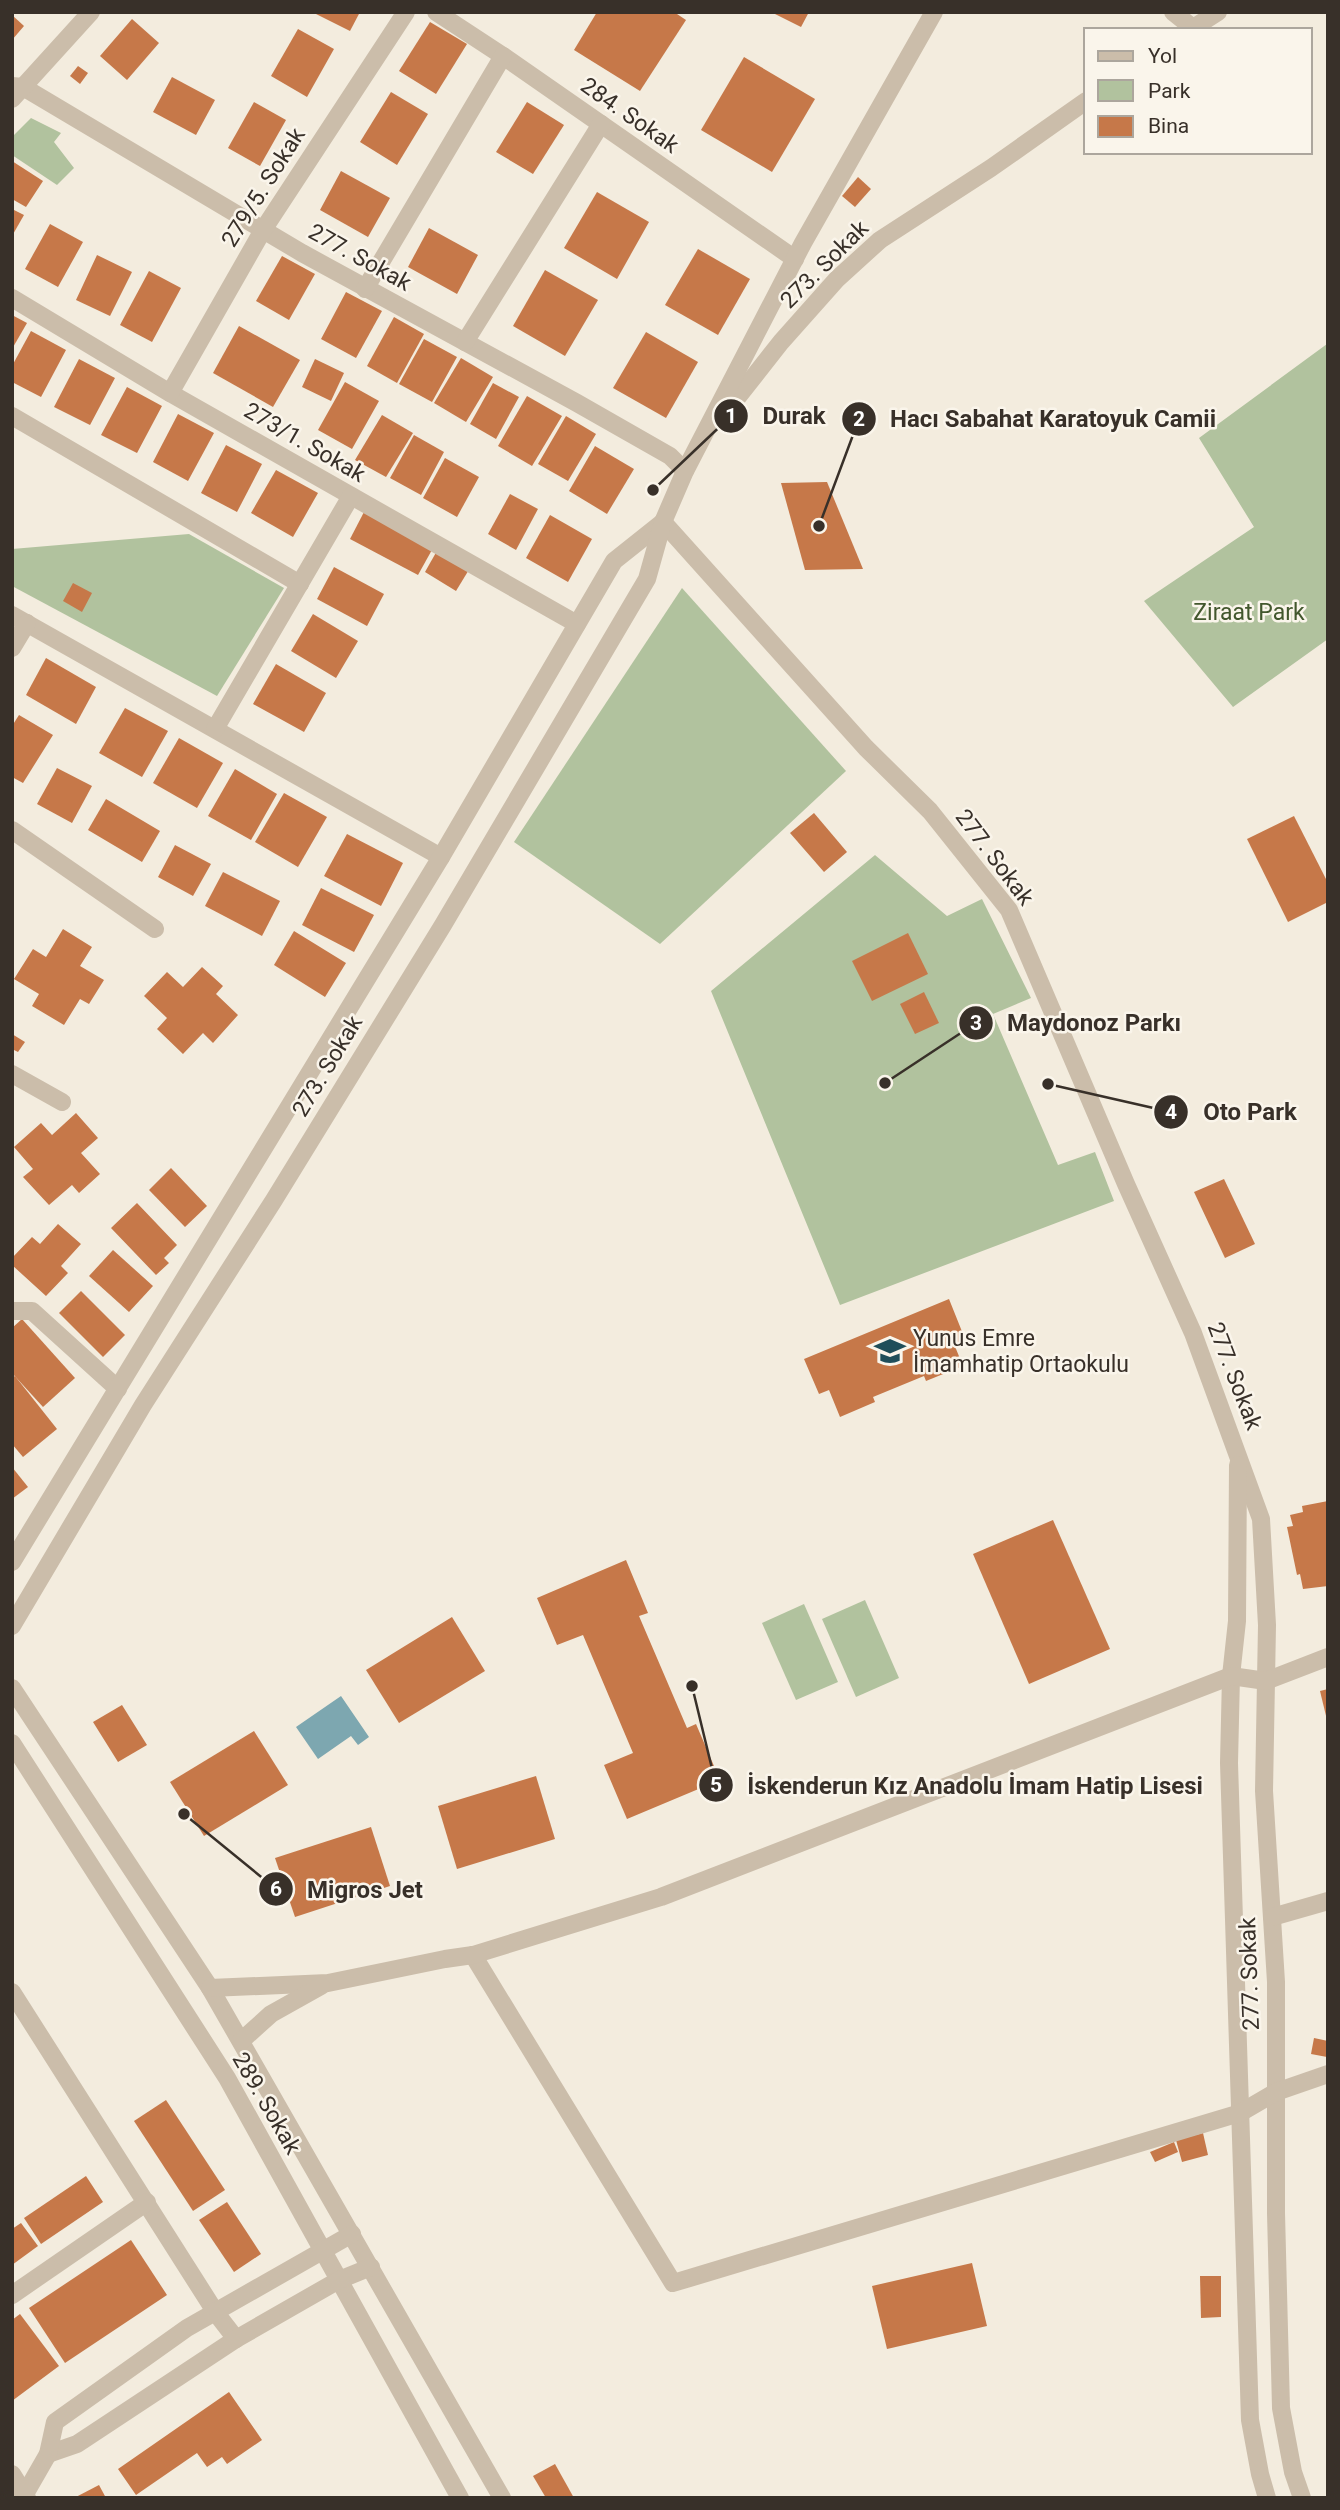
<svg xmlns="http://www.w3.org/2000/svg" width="1340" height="2510" viewBox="0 0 1340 2510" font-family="Roboto,sans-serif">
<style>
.green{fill:#b1c29e}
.water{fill:#7da7b0}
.building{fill:#c67849}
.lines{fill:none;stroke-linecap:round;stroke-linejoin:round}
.minor{stroke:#cbbdaa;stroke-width:18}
.labels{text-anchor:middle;stroke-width:5;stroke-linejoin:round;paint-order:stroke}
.street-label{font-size:23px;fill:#383029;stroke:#faf5eb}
.park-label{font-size:23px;fill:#42572d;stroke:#faf5eb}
.poi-label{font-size:23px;fill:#383029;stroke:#faf5eb;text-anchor:start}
.leader{fill:none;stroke:#383029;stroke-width:2.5}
.callout-dot{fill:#383029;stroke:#faf5eb;stroke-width:2.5}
.mark-label{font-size:21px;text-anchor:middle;font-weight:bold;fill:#fff}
.callout-label{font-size:24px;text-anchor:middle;font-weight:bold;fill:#383029;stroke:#faf5eb;stroke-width:5;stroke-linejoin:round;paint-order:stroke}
</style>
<rect width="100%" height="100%" fill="#f3ecde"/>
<g class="green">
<polygon points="31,118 61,133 54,142 74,168 57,185 12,155 12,137"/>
<polygon points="1327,344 1328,639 1233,707 1144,601 1254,527 1199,438"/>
<polygon points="189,534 284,588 217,696 12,586 12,549"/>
<polygon points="682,588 846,771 660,944 514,842"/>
<polygon points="875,855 947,916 982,899 1031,998 993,1014 1058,1165 1095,1152 1114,1201 840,1305 711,991"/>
<polygon points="865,1600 899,1678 856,1697 822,1619"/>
<polygon points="804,1604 838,1682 796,1700 762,1623"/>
</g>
<polygon class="water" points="341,1696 369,1737 358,1745 351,1736 318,1759 296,1727"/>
<g class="building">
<polygon points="317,12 360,12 350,31 316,14"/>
<polygon points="597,12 674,12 686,20 640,91 574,50"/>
<polygon points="771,12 809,12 801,27"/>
<polygon points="12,15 24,26 12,40"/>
<polygon points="132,19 159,43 127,80 100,56"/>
<polygon points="430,22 467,44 436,94 399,71"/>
<polygon points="298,29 334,49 307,97 271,76"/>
<polygon points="744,57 815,99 772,172 701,130"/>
<polygon points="78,66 88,73 80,84 70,76"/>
<polygon points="172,77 215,100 196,135 153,112"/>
<polygon points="391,92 428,114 397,165 360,142"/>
<polygon points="254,102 286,120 260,166 228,148"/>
<polygon points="527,102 564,125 533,174 496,152"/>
<polygon points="12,161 43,181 26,207 12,199"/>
<polygon points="341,171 390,198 368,237 320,210"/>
<polygon points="858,177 871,189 855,207 842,196"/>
<polygon points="597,192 649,222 617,279 564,248"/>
<polygon points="12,209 24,215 12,236"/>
<polygon points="50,224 83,242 58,287 25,269"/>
<polygon points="429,228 478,255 457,294 408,267"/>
<polygon points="698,249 750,279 718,335 665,305"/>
<polygon points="97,255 132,272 110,316 76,300"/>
<polygon points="282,256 315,274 289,320 256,301"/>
<polygon points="545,270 598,300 565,356 513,326"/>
<polygon points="149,271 181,288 152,342 120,325"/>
<polygon points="346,292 382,311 356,358 321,339"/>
<polygon points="12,315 27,323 12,349"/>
<polygon points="394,317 424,334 397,383 367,366"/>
<polygon points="239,326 300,360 273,407 213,373"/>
<polygon points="31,331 66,350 41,397 12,382 12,366"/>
<polygon points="646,332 698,362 666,418 613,388"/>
<polygon points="424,339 457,357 432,402 399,384"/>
<polygon points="461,358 493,377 466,422 434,403"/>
<polygon points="79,359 115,378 90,425 54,407"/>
<polygon points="315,359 344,373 331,401 302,387"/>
<polygon points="345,382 379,401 352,449 318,430"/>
<polygon points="493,383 519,397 496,439 470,424"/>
<polygon points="127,387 162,406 137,453 101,435"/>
<polygon points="527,396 562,416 532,466 498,446"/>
<polygon points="178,414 214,433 188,481 153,462"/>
<polygon points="382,415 413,433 386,477 355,460"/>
<polygon points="566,416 596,434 568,481 538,464"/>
<polygon points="414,435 444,452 421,495 390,478"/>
<polygon points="226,445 262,464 237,512 201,493"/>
<polygon points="595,446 634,469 607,514 569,491"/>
<polygon points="445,458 479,477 457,517 423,498"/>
<polygon points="276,470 318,493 293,537 251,513"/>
<polygon points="827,482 863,569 805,570 781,483"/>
<polygon points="510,494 538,509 516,550 488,534"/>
<polygon points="364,512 433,548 418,575 350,539"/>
<polygon points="550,515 592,539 568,582 526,558"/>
<polygon points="438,549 470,568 456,591 425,572"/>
<polygon points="334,567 384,594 367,626 317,599"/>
<polygon points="73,583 92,593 82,612 63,601"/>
<polygon points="313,614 358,641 336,678 291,651"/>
<polygon points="46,658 96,687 76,724 26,695"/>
<polygon points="276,664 326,693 304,732 253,704"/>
<polygon points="125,708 168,731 142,777 99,753"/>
<polygon points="19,715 53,735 23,783 12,777 12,726"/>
<polygon points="179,738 223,763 197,808 153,783"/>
<polygon points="57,768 92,786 72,823 37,804"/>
<polygon points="235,769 277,794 251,840 208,816"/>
<polygon points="284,793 327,817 298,867 255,842"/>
<polygon points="106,799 160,831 142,862 88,830"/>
<polygon points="814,813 847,852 824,872 790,833"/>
<polygon points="1294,816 1328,883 1328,902 1288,922 1247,839"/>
<polygon points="347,834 403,863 381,906 324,876"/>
<polygon points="175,845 211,864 193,896 158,877"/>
<polygon points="223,872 280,901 262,936 205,906"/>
<polygon points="321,888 374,915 354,952 302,925"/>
<polygon points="63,929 92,947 80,966 104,980 89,1004 80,999 64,1025 32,1006 39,994 14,979 33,949 46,957"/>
<polygon points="294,931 346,963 325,997 274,965"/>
<polygon points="908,933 928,974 872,1001 852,961"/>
<polygon points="202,967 223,986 216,994 238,1015 213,1043 203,1033 183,1054 157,1029 167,1018 144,996 167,972 183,987"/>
<polygon points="924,992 939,1023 915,1034 900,1004"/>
<polygon points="12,1034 25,1042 18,1052 12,1049"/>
<polygon points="76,1113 98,1138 81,1153 100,1174 79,1193 72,1185 49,1205 23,1177 33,1169 14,1147 41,1123 52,1135"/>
<polygon points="171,1168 207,1206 185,1227 149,1190"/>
<polygon points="1224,1179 1255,1244 1225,1258 1194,1192"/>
<polygon points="137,1203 177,1245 164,1258 169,1263 156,1275 111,1228"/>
<polygon points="58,1224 81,1244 61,1266 68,1273 46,1296 12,1265 12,1258 32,1237 40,1244"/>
<polygon points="113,1250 153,1286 129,1312 89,1276"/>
<polygon points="81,1291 125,1335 103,1357 59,1313"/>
<polygon points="949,1299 965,1339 954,1344 963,1366 926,1381 924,1376 873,1397 875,1402 840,1417 829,1390 819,1394 804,1359"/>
<polygon points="22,1319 75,1378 43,1407 12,1373 12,1328"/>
<polygon points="15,1376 57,1429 23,1457 12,1444 12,1378"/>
<polygon points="12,1467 28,1487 12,1499"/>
<polygon points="1328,1501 1328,1586 1303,1589 1300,1574 1297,1575 1287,1527 1293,1526 1290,1515 1303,1512 1302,1506"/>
<polygon points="1053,1520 1110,1649 1029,1684 973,1554"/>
<polygon points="626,1560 648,1613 639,1616 687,1728 696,1724 720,1780 627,1819 604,1765 633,1753 583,1635 557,1645 537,1598"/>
<polygon points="452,1617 485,1671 399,1723 366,1670"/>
<polygon points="1328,1689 1328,1720 1327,1720 1320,1691"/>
<polygon points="122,1705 147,1745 118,1762 93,1722"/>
<polygon points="254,1731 288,1785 204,1836 170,1782"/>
<polygon points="536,1776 555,1839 457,1869 438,1806"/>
<polygon points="371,1827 390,1886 295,1917 275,1858"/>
<polygon points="1314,2038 1328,2041 1327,2057 1311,2054"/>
<polygon points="166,2100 225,2190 193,2211 134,2121"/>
<polygon points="1203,2133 1208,2155 1182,2162 1176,2140"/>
<polygon points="1174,2142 1178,2152 1155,2162 1150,2152"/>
<polygon points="86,2176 103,2202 41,2244 24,2218"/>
<polygon points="227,2202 261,2254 234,2272 199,2220"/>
<polygon points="21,2223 38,2246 12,2265 12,2229"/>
<polygon points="131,2240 167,2295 65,2363 29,2308"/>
<polygon points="972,2263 987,2326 887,2349 872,2286"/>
<polygon points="1200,2276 1221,2276 1221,2317 1201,2318"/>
<polygon points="20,2314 59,2366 12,2401 12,2320"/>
<polygon points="229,2392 262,2440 227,2464 222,2457 207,2467 197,2453 136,2495 118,2469"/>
<polygon points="555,2464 574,2498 546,2498 533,2476"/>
<polygon points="99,2485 106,2498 74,2498"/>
</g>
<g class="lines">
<g class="minor">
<polyline points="436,12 503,56 795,259"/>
<polyline points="1173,12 1193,28"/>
<polyline points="1190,30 1218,12"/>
<polyline points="12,86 23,87 302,253 577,403 670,456 685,471"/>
<polyline points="12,99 91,12"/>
<polyline points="365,289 503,56"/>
<polyline points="12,298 170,393 577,624"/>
<polyline points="465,342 601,124"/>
<polyline points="170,393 263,230 406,12"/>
<polyline points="12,416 300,584"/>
<polyline points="722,417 781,342 837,279 880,240 991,168 1086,101"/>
<polyline points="663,522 866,748 930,811 1009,910 1126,1184 1193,1333 1261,1519 1267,1625 1264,1791 1276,1982 1276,2213 1281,2408 1293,2472 1302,2498"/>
<polyline points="12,615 441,857"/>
<polyline points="12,648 27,623"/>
<polyline points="215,729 351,496"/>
<polyline points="12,830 155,929"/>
<polyline points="12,1074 62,1102"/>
<polyline points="12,1311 32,1311 118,1389"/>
<polyline points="1238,1465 1237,1621 1231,1676 1229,1763 1250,2420 1260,2474 1267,2498"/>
<polyline points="12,1562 441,857 614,561 663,522"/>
<polyline points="12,1626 143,1405 274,1200 443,925 647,579 663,522 685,471 803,243 934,12"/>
<polyline points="12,1688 210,1988 502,2498"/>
<polyline points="12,1743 227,2078 460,2498"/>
<polyline points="1272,1917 1328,1901"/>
<polyline points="473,1955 673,2283 1240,2113 1276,2092 1328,2074"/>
<polyline points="210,1988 328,1983 445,1959 473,1955 661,1897 1231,1676 1266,1681 1328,1657"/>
<polyline points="12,1992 216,2313 236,2339"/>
<polyline points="241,2041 271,2014 321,1986"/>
<polyline points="12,2295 147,2202"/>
<polyline points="48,2454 77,2444 236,2339 339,2280 371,2267"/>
<polyline points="12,2474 27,2498"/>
<polyline points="20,2498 25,2494 48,2454 55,2422 187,2328 352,2234"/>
</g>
</g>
<defs>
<g id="school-bare" transform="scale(2.415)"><path d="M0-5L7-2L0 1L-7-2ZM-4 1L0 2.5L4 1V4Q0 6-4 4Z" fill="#1f4e5a" stroke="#faf5eb" stroke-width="2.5" paint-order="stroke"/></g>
</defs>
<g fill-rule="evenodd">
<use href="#school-bare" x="890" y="1351"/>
</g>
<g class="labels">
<g class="street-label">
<text transform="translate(630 115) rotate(35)" y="8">284. Sokak</text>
<text transform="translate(263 187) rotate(-58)" y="8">279/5. Sokak</text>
<text transform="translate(360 257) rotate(29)" y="8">277. Sokak</text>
<text transform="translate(824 264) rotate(-45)" y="8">273. Sokak</text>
<text transform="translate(305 442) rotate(30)" y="8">273/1. Sokak</text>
<text transform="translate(995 857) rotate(53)" y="8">277. Sokak</text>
<text transform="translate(327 1066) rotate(-59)" y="8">273. Sokak</text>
<text transform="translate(1235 1376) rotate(69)" y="8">277. Sokak</text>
<text transform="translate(1249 1974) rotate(-92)" y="8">277. Sokak</text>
<text transform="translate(267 2103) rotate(60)" y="8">289. Sokak</text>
</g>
<g class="park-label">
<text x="1249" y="620">Ziraat Park</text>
</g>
<g class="poi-label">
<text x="913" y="1346">Yunus Emre<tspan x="913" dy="26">İmamhatip Ortaokulu</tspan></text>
</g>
</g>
<path class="leader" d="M653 490L731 416M819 526L859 419M885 1083L976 1023M1048 1084L1171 1112M692 1686L716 1785M184 1814L276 1889"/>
<g class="callout-dot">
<circle cx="653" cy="490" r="7"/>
<circle cx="819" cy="526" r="7"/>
<circle cx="885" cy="1083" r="7"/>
<circle cx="1048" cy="1084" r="7"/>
<circle cx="692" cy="1686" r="7"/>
<circle cx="184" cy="1814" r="7"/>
<circle cx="731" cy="416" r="18"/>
<circle cx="859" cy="419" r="18"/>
<circle cx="976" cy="1023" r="18"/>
<circle cx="1171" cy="1112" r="18"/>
<circle cx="716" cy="1785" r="18"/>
<circle cx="276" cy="1889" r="18"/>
</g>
<g class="mark-label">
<text x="731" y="423">1</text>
<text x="859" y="426">2</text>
<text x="976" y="1030">3</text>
<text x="1171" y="1119">4</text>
<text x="716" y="1792">5</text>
<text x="276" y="1896">6</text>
</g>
<g class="callout-label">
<text x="794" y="424">Durak</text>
<text x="1053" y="427">Hacı Sabahat Karatoyuk Camii</text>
<text x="1094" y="1031">Maydonoz Parkı</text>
<text x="1250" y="1120">Oto Park</text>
<text x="975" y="1794">İskenderun Kız Anadolu İmam Hatip Lisesi</text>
<text x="365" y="1898">Migros Jet</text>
</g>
<rect width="1340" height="2510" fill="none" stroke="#383029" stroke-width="28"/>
<rect x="1084" y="28" width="228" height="126" fill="#faf5eb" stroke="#aca69d" stroke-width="2"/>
<rect x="1098" y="51" width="35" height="10" fill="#cbbdaa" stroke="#aca69d" stroke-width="2"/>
<text x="1148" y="63" font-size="21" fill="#383029">Yol</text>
<rect x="1098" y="80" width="35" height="21" fill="#b1c29e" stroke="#aca69d" stroke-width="2"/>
<text x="1148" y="98" font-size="21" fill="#383029">Park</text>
<rect x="1098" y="116" width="35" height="21" fill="#c67849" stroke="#aca69d" stroke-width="2"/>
<text x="1148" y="133" font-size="21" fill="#383029">Bina</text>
</svg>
